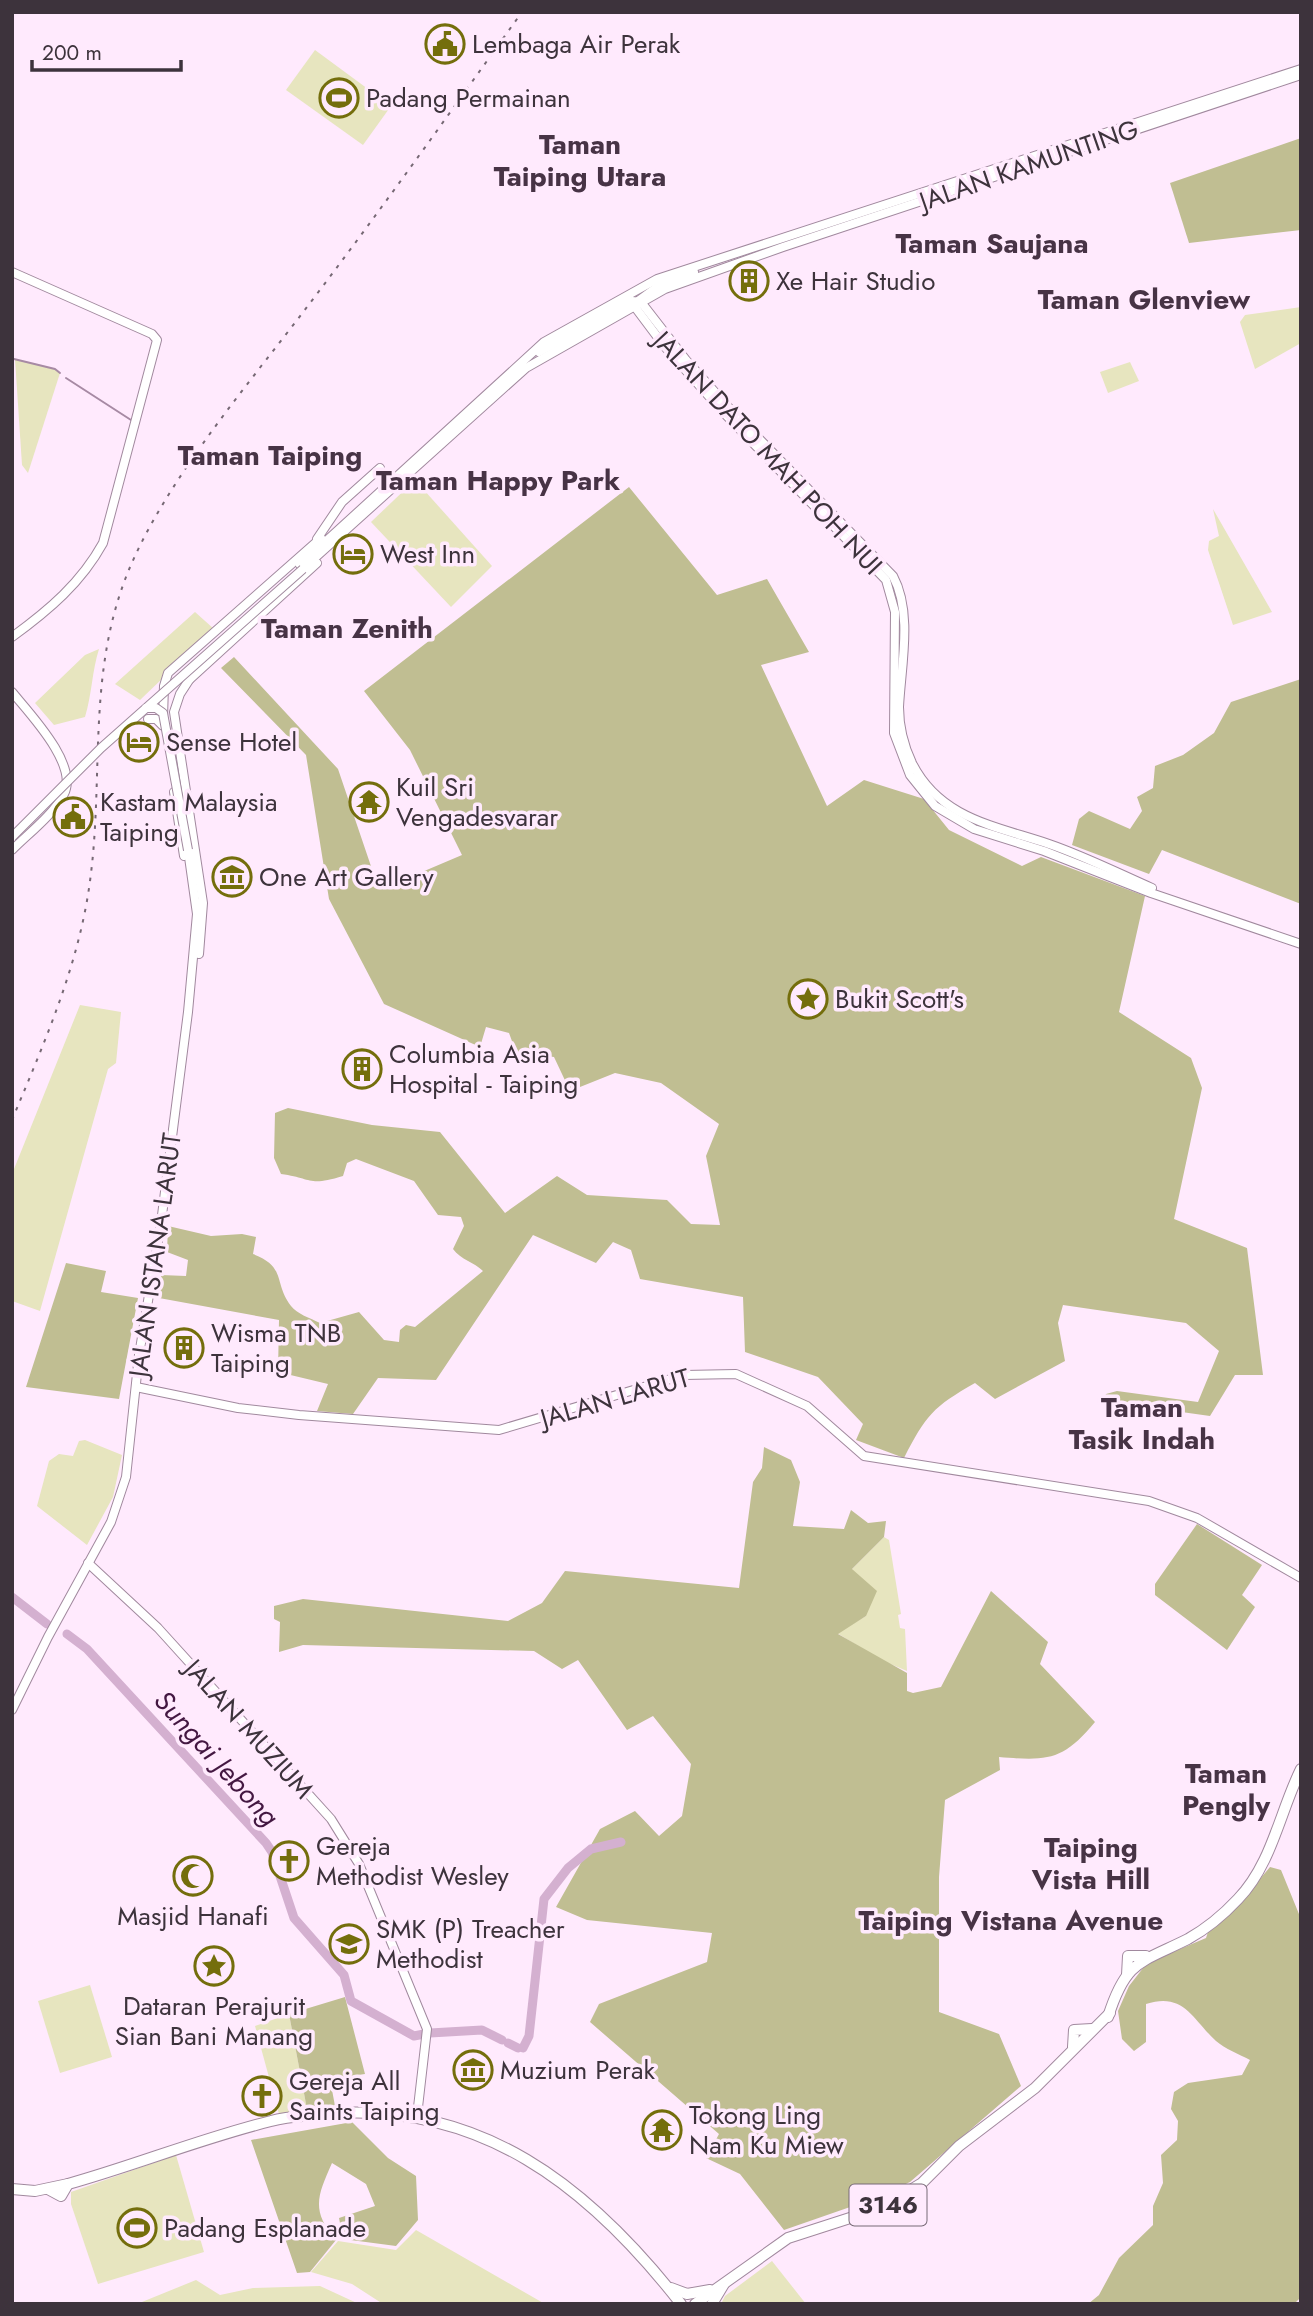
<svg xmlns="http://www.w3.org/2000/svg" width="1313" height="2316" viewBox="0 0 1313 2316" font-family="Jost,sans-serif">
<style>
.green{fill:#e7e5bf}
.forest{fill:#c0be92}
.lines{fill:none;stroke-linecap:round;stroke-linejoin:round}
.stream{stroke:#a78aa4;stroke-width:2}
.river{stroke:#d4b0d0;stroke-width:9}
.secondary-casing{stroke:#a1899e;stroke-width:10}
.primary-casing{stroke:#a1899e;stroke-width:12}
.secondary{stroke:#fff;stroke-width:8}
.primary{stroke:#fff;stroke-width:10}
.rail{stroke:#766874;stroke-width:2;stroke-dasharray:3.5 7;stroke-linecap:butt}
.secondary-bridge-casing{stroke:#a1899e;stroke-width:10;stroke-linecap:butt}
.secondary-bridge{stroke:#fff;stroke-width:8}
.labels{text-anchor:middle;stroke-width:7;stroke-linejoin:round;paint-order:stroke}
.shield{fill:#ffeafd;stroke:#776a76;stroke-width:2}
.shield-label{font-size:24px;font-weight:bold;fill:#3d333c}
.poi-label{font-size:26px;fill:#3d333c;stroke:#ffeafd;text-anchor:start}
.street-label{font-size:26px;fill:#3d333c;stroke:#ffeafd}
.neighbourhood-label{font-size:28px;font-weight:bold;fill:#473345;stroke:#ffeafd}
.water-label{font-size:28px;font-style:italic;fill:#431741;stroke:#ffeafd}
</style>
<rect width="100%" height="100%" fill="#ffeafd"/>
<g class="green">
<polygon points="315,50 391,106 363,145 286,90"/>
<polygon points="1301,307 1301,343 1255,369 1240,322 1245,315"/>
<polygon points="15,359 55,369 60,373 28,473 22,465"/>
<polygon points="1130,362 1139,381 1108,393 1100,372"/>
<polygon points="415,480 492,566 451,607 371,522"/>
<polygon points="1213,509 1272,612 1233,625 1208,550 1209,541 1219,536"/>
<polygon points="195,612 214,629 140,700 115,684"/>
<path d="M99,649C92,671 92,694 85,717L54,725L35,703L85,655Z"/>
<polygon points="80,1005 121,1012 116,1063 108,1069 40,1311 12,1301 12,1174"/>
<polygon points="85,1440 122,1455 113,1497 87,1545 37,1506 49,1461 59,1454 73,1456 79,1441"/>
<polygon points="884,1537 889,1540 901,1614 898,1615 900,1628 905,1629 907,1671 881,1660 837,1633 866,1616 852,1569"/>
<polygon points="90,1985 112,2057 60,2073 38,2001"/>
<polygon points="289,2014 307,2109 279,2114 255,2026"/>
<polygon points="176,2155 204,2252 98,2284 71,2204 71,2192"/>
<polygon points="416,2230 545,2304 383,2304 352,2284 311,2272 338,2241 396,2250"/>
<polygon points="772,2261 806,2304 721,2304 725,2296"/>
<polygon points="196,2280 220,2295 253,2288 320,2286 359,2304 137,2304"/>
</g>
<g class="forest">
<polygon points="1301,138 1301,230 1189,243 1170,183"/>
<path d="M629,487L717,595L767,579L809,652L761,665L827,806L864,780L924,799L949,830L1022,866L1041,857L1145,896L1119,1012L1191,1058L1202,1088L1174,1219L1247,1248L1263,1375H1235L1210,1416L1103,1401L1106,1394L1117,1391L1198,1402L1219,1351L1186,1323L1063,1305L1058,1323L1065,1361L995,1399L975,1383C933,1407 926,1415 904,1458L856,1440L863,1424L818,1377L745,1352L743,1297L640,1279L631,1250L613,1242L596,1263L533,1235L436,1380L378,1378L353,1414L317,1411L328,1384L278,1372L279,1320L159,1298L161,1275L186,1276L188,1260L167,1252L168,1226L211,1236L242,1234L256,1237L253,1254C287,1267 273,1282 291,1306C297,1314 310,1318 320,1323L359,1312L384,1340L399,1342L400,1330L406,1325L415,1327L483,1271C474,1262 461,1260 453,1249L464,1226L461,1217L438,1215L414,1181L356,1159L347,1163L343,1176C308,1187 312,1178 281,1174L274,1158L275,1113L288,1108L372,1125L440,1132L505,1213L557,1176L587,1195L667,1200L691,1224L720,1225L706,1156L719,1124L661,1083L615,1073L570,1091L554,1057L516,1052L509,1033L486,1027L480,1047L384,1004L329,899L306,755L221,668L234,657L338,769L375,878L389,886L462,855L410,750L364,691Z"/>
<polygon points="1301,679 1301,904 1162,850 1149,874 1072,845 1079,819 1089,811 1130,829 1142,811 1137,797 1153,788 1155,766 1183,755 1214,733 1231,702"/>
<polygon points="66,1263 106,1271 101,1292 138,1298 119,1399 26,1387"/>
<path d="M764,1447L791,1460L800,1482L793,1526L844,1529L851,1510L868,1523L886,1521L884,1537L852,1569L877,1591L866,1616L838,1634L907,1673V1691L913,1693L941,1687L991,1591L1048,1642L1040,1664L1095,1722C1063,1761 1047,1761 999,1757L1000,1770L945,1800L939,1877V2012L999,2034L1021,2086L910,2182L876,2198L784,2230L740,2174L706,2158L719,2134L590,2022L599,2004L707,1962L712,1933L587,1920L556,1907L600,1829L635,1811L659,1836L682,1816L691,1764L653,1716L627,1730L578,1660L562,1669L534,1651L303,1645L279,1652L280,1622L274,1619V1606L303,1599L508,1621L542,1603L565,1571L739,1588L753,1482L762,1468Z"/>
<polygon points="1197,1524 1262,1565 1242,1595 1255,1607 1227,1650 1155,1595 1155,1584"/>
<path d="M1270,1867L1281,1870L1301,1919V2297L1294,2304H1088L1099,2295L1119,2258L1153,2225V2206L1163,2183L1161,2155L1177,2140L1178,2121L1171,2109L1174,2092L1188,2083L1242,2075L1250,2060C1239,2054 1225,2049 1216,2041C1192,2019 1184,1992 1146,2004V2042L1134,2051L1122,2039L1118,2011L1129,1986L1147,1963L1206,1938L1209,1929L1234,1910Z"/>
<polygon points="345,1997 365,2074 330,2079 335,2106 307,2109 289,2014"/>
<path d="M352,2122L388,2158L416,2176L418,2220L396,2246L343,2239L339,2218L375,2206L366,2184L332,2163C318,2195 310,2210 336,2240L310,2272L297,2273L251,2140Z"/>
</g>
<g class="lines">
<g class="stream">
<polyline points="14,359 55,369 60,373"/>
<polyline points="66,378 131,420"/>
</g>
<g class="river">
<polyline points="12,1597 47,1624"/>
<polyline points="67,1634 87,1649 266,1843 272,1852 294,1918 344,1975 351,2001 414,2036 424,2034"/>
<polyline points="430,2033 482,2030 502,2040"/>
<polyline points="508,2043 518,2048"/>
<polyline points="523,2048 529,2036 544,1899 568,1868 591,1849 621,1842"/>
</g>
<g class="secondary-casing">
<g id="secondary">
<path d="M12,272L152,334L157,340L103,543C81,583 49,610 12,637"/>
<polyline points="638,301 660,285 694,272"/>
<path d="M641,302L686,360L731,410L893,576C913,613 901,666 899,707C899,727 904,746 912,763C940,819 996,826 1049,844C1084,856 1118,873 1152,888"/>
<polyline points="635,307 665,347 723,412 886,580 895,612 894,733 910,775 935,806 974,829 1044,851 1151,893 1301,944"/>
<polyline points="539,352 632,301 641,302"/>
<polyline points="317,539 342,502 380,468"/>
<polyline points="308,564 526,368 665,289 783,247 1301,75"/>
<polyline points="300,565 544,342 657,279 1301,69"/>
<polyline points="191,677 180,694 174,712 203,903 199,954"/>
<polyline points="190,679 317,563"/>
<path d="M12,692C30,714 79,765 64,794C53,815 29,833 12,850"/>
<polyline points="163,717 164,686 168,673 321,538"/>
<polyline points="148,719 156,719 163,726"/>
<polyline points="174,792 184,856"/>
<polyline points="136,1387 238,1408 299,1415 499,1430 684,1375 736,1374 807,1406 864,1456 1149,1501 1197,1518 1301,1578"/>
<polyline points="88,1563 158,1628 331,1819 359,1864 427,2029 417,2116"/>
<polyline points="12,1710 48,1637 111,1522 126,1477 139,1355 161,1223 188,1012 197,914 188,850"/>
</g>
</g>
<g class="primary-casing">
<g id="primary">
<polyline points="1127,1975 1128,1956 1146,1956"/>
<path d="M1108,2017C1126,1960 1140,1963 1188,1939C1206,1929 1224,1914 1238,1899C1272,1864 1280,1811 1301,1769"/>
<polyline points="1073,2047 1074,2030 1092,2029"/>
<path d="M12,2189L35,2191L68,2184C136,2165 202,2138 271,2121C288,2116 306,2116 323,2114C480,2100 589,2186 681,2304"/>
<polyline points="48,2189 61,2196 68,2184"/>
<polyline points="671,2288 687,2294 710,2290"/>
<polyline points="695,2304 788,2238 881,2208 922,2183 959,2146 1035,2088 1110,2013"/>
<polyline points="712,2304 724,2284"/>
</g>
</g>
<use href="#secondary" class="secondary"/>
<use href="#primary" class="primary"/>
<path class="rail" d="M12,1120C44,1043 79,965 90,881C104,778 87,678 126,577C162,485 247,386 307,307C381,210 451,111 522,12"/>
<g class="secondary-bridge-casing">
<g id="secondary-bridge">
<polyline points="146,708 156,708 163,713 188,850"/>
<polyline points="12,837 101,748 303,569"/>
</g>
</g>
<use href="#secondary-bridge" class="secondary-bridge"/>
</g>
<defs>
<g id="civic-ring" transform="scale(2.0125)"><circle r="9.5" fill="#ffeafd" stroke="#746e0c" stroke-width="1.5"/><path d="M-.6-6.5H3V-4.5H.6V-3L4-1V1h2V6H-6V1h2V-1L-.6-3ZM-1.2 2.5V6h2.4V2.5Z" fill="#746e0c"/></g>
<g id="stadium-ring" transform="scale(2.0125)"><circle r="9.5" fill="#ffeafd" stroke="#746e0c" stroke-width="1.5"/><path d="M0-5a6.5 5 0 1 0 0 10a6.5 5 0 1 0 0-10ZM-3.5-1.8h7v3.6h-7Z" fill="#746e0c"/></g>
<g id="building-ring" transform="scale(2.0125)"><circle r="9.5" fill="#ffeafd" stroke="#746e0c" stroke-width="1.5"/><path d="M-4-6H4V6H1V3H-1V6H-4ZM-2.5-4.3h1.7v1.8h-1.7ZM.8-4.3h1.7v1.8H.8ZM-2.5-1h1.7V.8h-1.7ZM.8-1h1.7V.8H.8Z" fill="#746e0c"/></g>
<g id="hotel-ring" transform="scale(2.0125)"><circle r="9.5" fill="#ffeafd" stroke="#746e0c" stroke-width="1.5"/><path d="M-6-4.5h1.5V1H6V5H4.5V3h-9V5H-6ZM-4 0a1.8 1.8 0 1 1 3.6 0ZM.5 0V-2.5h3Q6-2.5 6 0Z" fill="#746e0c"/></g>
<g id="temple-ring" transform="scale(2.0125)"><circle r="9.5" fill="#ffeafd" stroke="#746e0c" stroke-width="1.5"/><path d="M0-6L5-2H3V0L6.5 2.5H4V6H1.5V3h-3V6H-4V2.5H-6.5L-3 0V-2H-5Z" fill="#746e0c"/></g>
<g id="museum-ring" transform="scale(2.0125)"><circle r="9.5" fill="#ffeafd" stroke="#746e0c" stroke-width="1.5"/><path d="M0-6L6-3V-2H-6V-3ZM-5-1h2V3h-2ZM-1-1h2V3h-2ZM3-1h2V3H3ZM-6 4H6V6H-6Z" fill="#746e0c"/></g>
<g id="sight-ring" transform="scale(2.0125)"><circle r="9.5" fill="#ffeafd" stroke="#746e0c" stroke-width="1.5"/><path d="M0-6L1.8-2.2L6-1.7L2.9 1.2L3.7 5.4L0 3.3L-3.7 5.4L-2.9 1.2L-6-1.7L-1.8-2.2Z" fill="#746e0c"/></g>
<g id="church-ring" transform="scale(2.0125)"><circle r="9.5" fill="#ffeafd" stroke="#746e0c" stroke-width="1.5"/><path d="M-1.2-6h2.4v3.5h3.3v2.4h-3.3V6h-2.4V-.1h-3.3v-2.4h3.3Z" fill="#746e0c"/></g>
<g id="mosque-ring" transform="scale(2.0125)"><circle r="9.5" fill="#ffeafd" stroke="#746e0c" stroke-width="1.5"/><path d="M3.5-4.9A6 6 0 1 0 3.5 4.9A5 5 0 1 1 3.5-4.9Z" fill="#746e0c"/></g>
<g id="school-ring" transform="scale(2.0125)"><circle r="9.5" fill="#ffeafd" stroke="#746e0c" stroke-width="1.5"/><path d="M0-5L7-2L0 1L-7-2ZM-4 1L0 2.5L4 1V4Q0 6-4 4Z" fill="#746e0c"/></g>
</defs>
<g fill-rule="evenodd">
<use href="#civic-ring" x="445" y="44"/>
<use href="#stadium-ring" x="339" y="98"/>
<use href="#building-ring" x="749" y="281"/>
<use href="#hotel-ring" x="353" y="554"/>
<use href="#hotel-ring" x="139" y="742"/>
<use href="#temple-ring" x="369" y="802"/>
<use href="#civic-ring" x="73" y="817"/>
<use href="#museum-ring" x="232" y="877"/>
<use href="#sight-ring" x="808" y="999"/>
<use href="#building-ring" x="362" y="1069"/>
<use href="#building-ring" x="184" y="1348"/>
<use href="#church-ring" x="289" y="1861"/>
<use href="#mosque-ring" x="193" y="1876"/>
<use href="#school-ring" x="349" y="1944"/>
<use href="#sight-ring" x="214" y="1966"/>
<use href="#museum-ring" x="473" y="2070"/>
<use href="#church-ring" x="262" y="2096"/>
<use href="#temple-ring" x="662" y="2130"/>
<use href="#stadium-ring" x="137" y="2228"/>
</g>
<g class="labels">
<rect class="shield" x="849.5" y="2184.5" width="77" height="41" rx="5"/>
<g class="shield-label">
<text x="888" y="2213">3146</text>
</g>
<g class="poi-label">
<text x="472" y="53">Lembaga Air Perak</text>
<text x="366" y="107">Padang Permainan</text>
<text x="776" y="290">Xe Hair Studio</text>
<text x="380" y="563">West Inn</text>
<text x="166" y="751">Sense Hotel</text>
<text x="396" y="796">Kuil Sri<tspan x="396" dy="30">Vengadesvarar</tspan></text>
<text x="100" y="811">Kastam Malaysia<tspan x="100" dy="30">Taiping</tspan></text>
<text x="259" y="886">One Art Gallery</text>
<text x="835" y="1008">Bukit Scott's</text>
<text x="389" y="1063">Columbia Asia<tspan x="389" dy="30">Hospital - Taiping</tspan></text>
<text x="211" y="1342">Wisma TNB<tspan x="211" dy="30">Taiping</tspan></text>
<text x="316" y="1855">Gereja<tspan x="316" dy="30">Methodist Wesley</tspan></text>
<text x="193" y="1925" text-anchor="middle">Masjid Hanafi</text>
<text x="376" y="1938">SMK (P) Treacher<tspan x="376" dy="30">Methodist</tspan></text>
<text x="214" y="2015" text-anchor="middle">Dataran Perajurit<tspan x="214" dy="30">Sian Bani Manang</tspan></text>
<text x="500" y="2079">Muzium Perak</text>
<text x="289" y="2090">Gereja All<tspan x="289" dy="30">Saints Taiping</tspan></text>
<text x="689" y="2124">Tokong Ling<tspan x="689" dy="30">Nam Ku Miew</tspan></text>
<text x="164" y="2237">Padang Esplanade</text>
</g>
<g class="street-label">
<text transform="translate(1029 165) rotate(-19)" y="9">JALAN KAMUNTING</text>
<text transform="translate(768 453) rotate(47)" y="9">JALAN DATO MAH POH NUI</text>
<text transform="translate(155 1255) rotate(-82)" y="9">JALAN ISTANA LARUT</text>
<text transform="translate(615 1398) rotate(-16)" y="9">JALAN LARUT</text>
<text transform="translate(249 1729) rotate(48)" y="9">JALAN MUZIUM</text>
</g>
<g class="neighbourhood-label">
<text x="580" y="154">Taman<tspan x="580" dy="32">Taiping Utara</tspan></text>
<text x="992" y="253">Taman Saujana</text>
<text x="1144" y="309">Taman Glenview</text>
<text x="270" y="465">Taman Taiping</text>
<text x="498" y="490">Taman Happy Park</text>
<text x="347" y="638">Taman Zenith</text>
<text x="1142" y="1417">Taman<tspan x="1142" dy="32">Tasik Indah</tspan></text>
<text x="1226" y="1783">Taman<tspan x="1226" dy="32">Pengly</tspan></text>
<text x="1091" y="1857">Taiping<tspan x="1091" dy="32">Vista Hill</tspan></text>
<text x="1011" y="1930">Taiping Vistana Avenue</text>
</g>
<g class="water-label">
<text transform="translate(217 1758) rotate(48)" y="10">Sungai Jebong</text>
</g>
</g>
<rect width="1313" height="2316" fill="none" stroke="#3d333c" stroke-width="28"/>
<path d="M32 60v10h149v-10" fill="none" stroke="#3d333c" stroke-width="3.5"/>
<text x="42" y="60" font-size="21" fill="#3d333c" stroke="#ffeafd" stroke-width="5" paint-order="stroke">200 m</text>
</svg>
